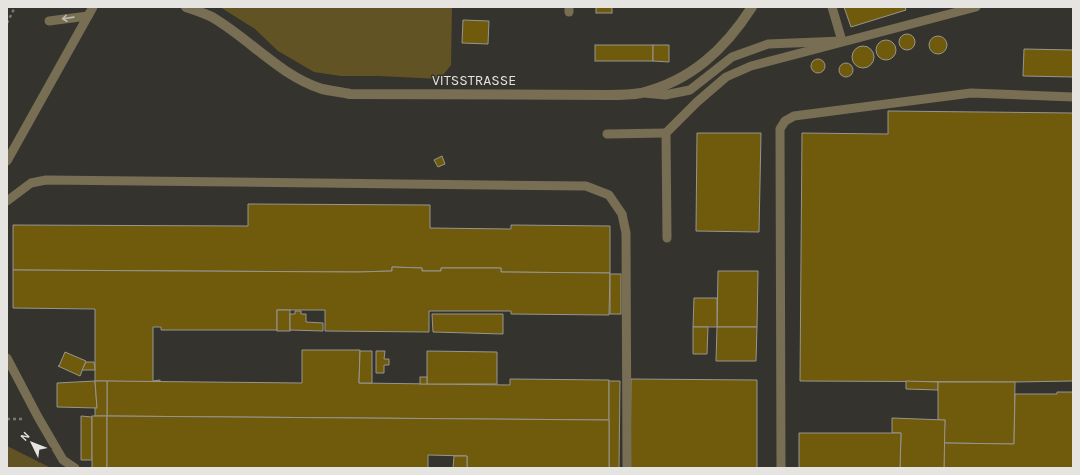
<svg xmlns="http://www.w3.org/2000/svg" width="1080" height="475" viewBox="0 0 1080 475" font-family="Karla,sans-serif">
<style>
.green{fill:#625324}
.building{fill:#705b0d;stroke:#97958f}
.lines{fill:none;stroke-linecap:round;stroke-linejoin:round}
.path{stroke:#797772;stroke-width:2.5;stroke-dasharray:3 3;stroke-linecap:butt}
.lane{stroke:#776e53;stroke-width:9}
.street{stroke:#776e53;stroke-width:10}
.oneway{stroke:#bebbaf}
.labels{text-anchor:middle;stroke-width:3;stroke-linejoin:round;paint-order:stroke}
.street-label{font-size:14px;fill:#e5e4e0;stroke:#35332e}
</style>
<rect width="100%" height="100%" fill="#35332e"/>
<g class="green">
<polygon points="220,7 452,7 451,65 440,79 379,76 341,76 314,72 278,51 255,29"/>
<polygon points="7,446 51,468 7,468"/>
</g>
<g class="building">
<rect x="596" y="7" width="16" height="6"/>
<polygon points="844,7 905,7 906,10 851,27"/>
<polygon points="463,20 489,21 488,44 462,43"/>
<circle cx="907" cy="42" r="8"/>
<circle cx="938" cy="45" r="9"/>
<circle cx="886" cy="50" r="10"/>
<rect x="595" y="45" width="58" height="16"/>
<polygon points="653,45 669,45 669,62 653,61"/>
<circle cx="863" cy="57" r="11"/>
<polygon points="1024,49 1073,50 1073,77 1023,76"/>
<circle cx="818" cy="66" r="7"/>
<circle cx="846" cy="70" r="7"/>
<polygon points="888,111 1073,113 1073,381 1015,382 800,381 802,133 888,134"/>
<polygon points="697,133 761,133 759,232 696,231"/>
<polygon points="442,156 445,164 438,167 434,160"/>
<polygon points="248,204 430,205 430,228 511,229 511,225 610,226 610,273 501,272 501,268 441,268 441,271 422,271 422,268 392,267 392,271 358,272 13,270 13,225 248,226"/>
<polygon points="392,267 422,268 422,271 441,271 441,268 501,268 501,272 610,273 609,315 511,314 511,311 429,311 429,332 325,331 325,310 277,310 277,330 161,330 161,327 153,327 153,381 160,380 160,382 95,381 95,309 13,308 13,270 358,272 392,271"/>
<polygon points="718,271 758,271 757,327 717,327"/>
<rect x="610" y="274" width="11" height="40"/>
<polygon points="694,298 717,298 717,327 693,327"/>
<rect x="277" y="310" width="13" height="21"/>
<polygon points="295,311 301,311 301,314 306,314 306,322 323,323 323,331 290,330 290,314 295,314"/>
<polygon points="432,314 503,314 503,334 433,332"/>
<polygon points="693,327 708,327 707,354 693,354"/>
<polygon points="717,327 757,327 756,361 716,361"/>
<polygon points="302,350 360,350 359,383 510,385 510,379 609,380 609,420 107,416 107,381 302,383"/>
<polygon points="360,351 372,351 372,383 359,383"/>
<polygon points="376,351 385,351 384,359 389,359 389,365 384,365 384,373 376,373"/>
<polygon points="427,351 497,352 497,384 427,384"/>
<polygon points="65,352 86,361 80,376 58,366 59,366"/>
<polygon points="86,362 94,362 95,370 82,370"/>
<rect x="420" y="377" width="7" height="7"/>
<polygon points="631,379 757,380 757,468 630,468"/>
<polygon points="95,381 97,408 57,407 57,383"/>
<polygon points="95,381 107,381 107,416 95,416 95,408 97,408"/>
<polygon points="609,381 620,381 619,468 609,468"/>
<polygon points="906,381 938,382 938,390 906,389"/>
<polygon points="938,382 1015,382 1014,444 944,443 945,420 938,420"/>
<polygon points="1057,392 1073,392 1073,468 944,468 944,443 1014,444 1015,394 1057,394"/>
<polygon points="81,416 92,417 92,460 81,460"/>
<rect x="92" y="416" width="15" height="52"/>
<polygon points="107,416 609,420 609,468 467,468 467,456 428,455 428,468 107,468"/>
<polygon points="892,418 945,420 944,468 900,468 901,433 892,433"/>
<polygon points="799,433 901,433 900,468 799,468"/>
<polygon points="454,456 467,456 467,468 453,468"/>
</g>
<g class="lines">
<g class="path">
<polyline points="7,23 15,7"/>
<polyline points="7,419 24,419"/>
</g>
<g class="lane">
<polyline points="569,12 569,7"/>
<polyline points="49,21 88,16"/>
<polyline points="644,93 665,95 690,90 732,57 768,44 842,41 832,7"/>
<polyline points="607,134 666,133"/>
<polyline points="7,161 93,7"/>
<polyline points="7,201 31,183 46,180 586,186 609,195 622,214 626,233 627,468"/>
<polyline points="667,238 666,133 697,102 726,77 751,66 976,7"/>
<polyline points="7,358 38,417 63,460 75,468"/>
<polyline points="781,468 780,129 785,121 794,116 971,93 1073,97"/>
</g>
<path class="street" d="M186,7C194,10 204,13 212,17C250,39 279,75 322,89C331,91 341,92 350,94L607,95C618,95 631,95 641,93C691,81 725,49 752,7"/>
</g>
<defs><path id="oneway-shaft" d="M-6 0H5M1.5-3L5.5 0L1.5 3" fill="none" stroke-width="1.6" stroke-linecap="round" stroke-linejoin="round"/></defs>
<use class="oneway" href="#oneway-shaft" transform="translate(68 18) rotate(172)"/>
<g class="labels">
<g class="street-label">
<text x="474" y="85">VITSSTRASSE</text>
</g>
</g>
<rect width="1080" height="475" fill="none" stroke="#e5e4e0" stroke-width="16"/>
<g transform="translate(32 443) rotate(313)" stroke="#35332e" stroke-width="3" paint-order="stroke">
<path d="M0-3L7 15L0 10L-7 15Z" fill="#e5e4e0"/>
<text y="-6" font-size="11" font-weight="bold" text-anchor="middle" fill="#e5e4e0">N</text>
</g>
</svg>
